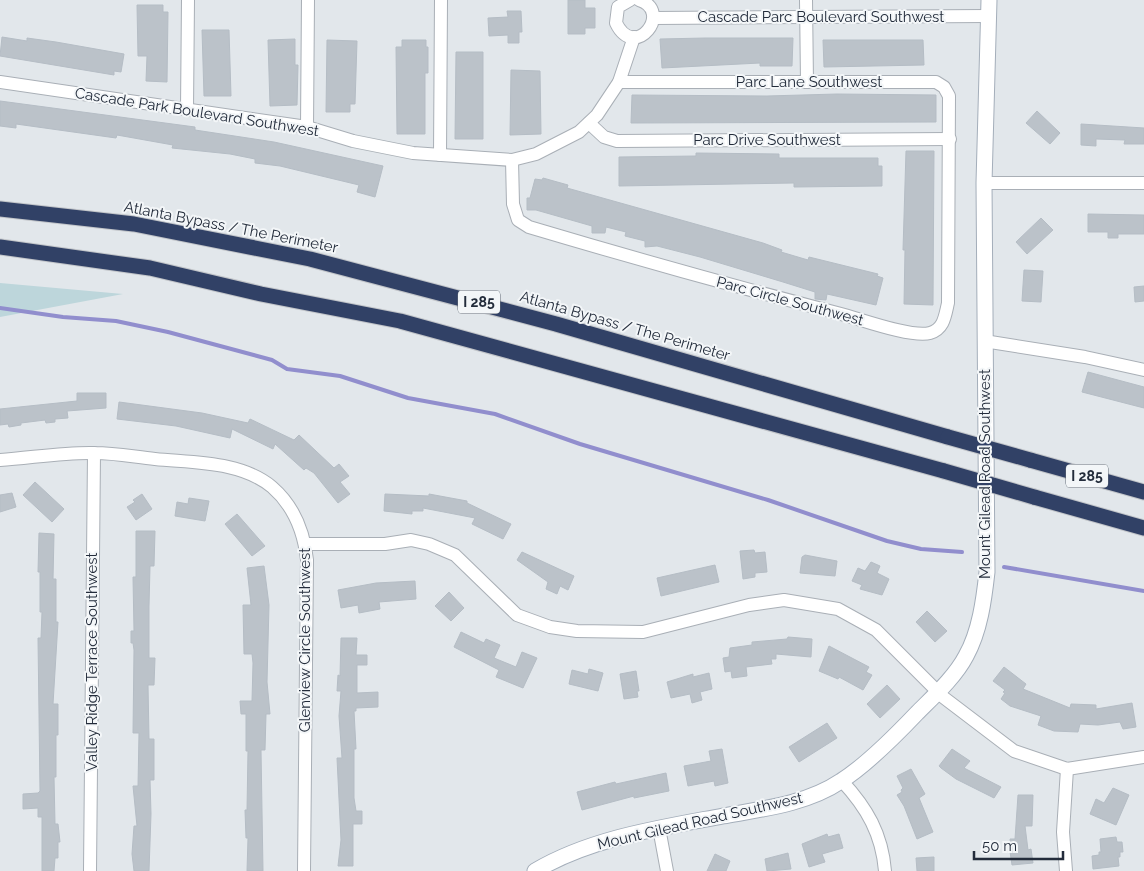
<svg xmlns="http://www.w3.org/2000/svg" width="1144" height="871" viewBox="0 0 1144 871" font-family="Raleway,sans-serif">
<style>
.green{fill:#bdd6db}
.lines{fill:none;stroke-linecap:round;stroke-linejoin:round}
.stream{stroke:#918ecd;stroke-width:4}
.building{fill:#bbc2c9;stroke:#b5bdc5}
.street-casing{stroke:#a9afb6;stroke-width:14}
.secondary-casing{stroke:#a4aeba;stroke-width:17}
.highway-casing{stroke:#c1c4c8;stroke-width:17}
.street{stroke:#fff;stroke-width:12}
.secondary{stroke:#fff;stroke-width:15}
.highway{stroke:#314166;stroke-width:15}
.highway-bridge-casing{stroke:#c1c4c8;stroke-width:17;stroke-linecap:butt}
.highway-bridge{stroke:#314166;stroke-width:15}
.labels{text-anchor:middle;stroke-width:4;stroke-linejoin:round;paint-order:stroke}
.shield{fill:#f3f6f8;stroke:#616974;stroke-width:1}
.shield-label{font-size:14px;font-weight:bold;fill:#232c3b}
.street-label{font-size:15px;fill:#232c3b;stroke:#f3f6f8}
</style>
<rect width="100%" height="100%" fill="#e2e7eb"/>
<polygon class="green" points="0,283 123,294 0,317"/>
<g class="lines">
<g class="stream">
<polyline points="0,308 63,317 116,321 168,332 272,360 287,369 340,376 408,398 495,414 580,444 768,500 887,541 921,549 962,552"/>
<polyline points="1004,567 1144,591"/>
</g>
</g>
<g class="building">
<polygon points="568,0 585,0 585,8 595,8 595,28 585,28 585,34 568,34"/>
<polygon points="137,5 163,5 163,12 168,12 167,82 146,81 147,56 138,56"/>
<polygon points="507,11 521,11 522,32 519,32 519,43 508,43 508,35 489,36 488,18 508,17"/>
<polygon points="202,30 229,30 231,96 204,96"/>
<polygon points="2,37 27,41 27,38 56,42 124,54 121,72 114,71 114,75 0,56"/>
<polygon points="705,38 793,38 792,66 760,66 760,63 662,68 660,39"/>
<polygon points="295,39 295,65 298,65 297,105 270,106 268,40"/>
<polygon points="327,40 357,41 355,104 350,104 350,112 326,112"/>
<polygon points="402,40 426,40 426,47 428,47 428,73 425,73 425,134 397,134 396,47 402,47"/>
<polygon points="823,40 923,40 924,65 824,67"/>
<polygon points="456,52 483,52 483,139 455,139"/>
<polygon points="511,70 540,71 541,134 510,135"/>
<polygon points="837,94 936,95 936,122 631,123 632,95 767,96"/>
<polygon points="0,101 195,127 195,130 274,142 383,166 375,197 357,192 359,185 280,166 255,163 255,159 230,154 172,148 173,145 117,135 116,138 16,124 16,128 0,126"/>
<polygon points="1037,111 1060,133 1050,144 1026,123"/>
<polygon points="1081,124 1144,128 1144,144 1124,144 1125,140 1096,139 1096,146 1081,145"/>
<polygon points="906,151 934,151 933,305 904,304 905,250 903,250"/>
<polygon points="696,153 779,154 779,158 878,158 878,166 882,166 882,186 794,187 794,183 619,186 619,157 696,156"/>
<polygon points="543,178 568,185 567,188 763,243 782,250 781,252 808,260 809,257 878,274 877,276 883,278 876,305 827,294 826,300 815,299 815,292 783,282 700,257 657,246 645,247 645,241 625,236 626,232 606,227 605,233 592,233 592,226 536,210 527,210 527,198 530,198 535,179 542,180"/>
<polygon points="1088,214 1144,215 1144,234 1118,234 1118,238 1108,238 1108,232 1088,232"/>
<polygon points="1041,218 1053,230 1027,254 1016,242"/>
<polygon points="1024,270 1043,271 1041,302 1022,301"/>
<polygon points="1144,286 1144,301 1135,302 1134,287"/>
<polygon points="1088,372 1144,387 1144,408 1082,392"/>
<polygon points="77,393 106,393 106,408 67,411 68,418 55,419 55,422 46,423 45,420 21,423 21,425 9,427 8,424 0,425 0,409 77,401"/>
<polygon points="119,402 202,413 248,423 250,419 294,440 299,435 334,468 339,464 349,476 340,482 350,494 338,503 314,473 306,468 304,470 275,444 273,449 232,429 230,438 176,426 117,419"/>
<polygon points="35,482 64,509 52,522 23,495"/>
<polygon points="12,493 16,507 0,512 0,495"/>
<polygon points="142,494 152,509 136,520 127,507 135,502 133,500"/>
<polygon points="385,494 429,496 429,494 467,501 467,503 511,524 503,539 472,524 475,518 423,508 423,511 412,511 412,514 384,511"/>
<polygon points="189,498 209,501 205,521 175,516 177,502 188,504"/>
<polygon points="237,514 265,546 252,556 225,524"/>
<polygon points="136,531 155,531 154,566 150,566 149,606 149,658 155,658 154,685 148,685 149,739 154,739 154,780 150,780 151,814 149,871 134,871 132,854 134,826 137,826 133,786 138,786 139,733 133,733 134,650 133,643 131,643 131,631 134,631 133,577 136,577"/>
<polygon points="39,533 54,534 53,579 56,579 56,622 58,622 53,704 58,704 58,735 56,735 56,777 54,777 55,824 58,824 60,842 58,842 58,858 55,858 54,871 42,871 42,817 38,817 38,808 23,809 23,794 38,793 40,791 38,638 41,638 42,612 40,612 40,572 38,572"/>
<polygon points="754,550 755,553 765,552 767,572 755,573 755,577 743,579 740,551"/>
<polygon points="522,552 574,576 568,590 560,586 557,594 546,589 548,582 517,560"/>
<polygon points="805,555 837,561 835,576 800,573 802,557"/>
<polygon points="871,562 880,566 877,573 889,579 882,595 860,589 862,585 852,581 858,568 865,571"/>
<polygon points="715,565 719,582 661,596 657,578"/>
<polygon points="264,566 269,605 267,682 270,714 266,714 265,750 261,750 263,871 247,871 248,838 246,838 245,810 247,810 248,751 246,751 246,714 241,714 240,701 252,701 253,663 252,654 244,654 243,605 251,605 247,568"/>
<polygon points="415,581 416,599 379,602 380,609 359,613 358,605 341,608 338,590 376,583"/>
<polygon points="449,592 464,608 451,621 435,606"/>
<polygon points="927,611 947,631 935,642 916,622"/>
<polygon points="461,632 484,643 486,639 500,645 494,658 516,667 522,652 537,658 523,688 496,677 499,670 454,647"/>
<polygon points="788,637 812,639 811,657 776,654 776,659 771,659 772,664 746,667 747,676 732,678 731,671 725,672 723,658 729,657 730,648 752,645 752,642 787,639"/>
<polygon points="341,638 357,638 356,655 367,655 367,665 357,665 357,693 378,692 378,707 356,708 356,711 354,711 356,749 354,749 354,798 356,811 362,811 362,824 353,824 353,866 338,866 341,840 337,758 342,758 339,716 341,691 337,691 338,675 340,676"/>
<polygon points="829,646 869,667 866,672 872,675 863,690 839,677 838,679 819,671"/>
<polygon points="1004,667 1026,684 1023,689 1070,708 1071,704 1096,705 1096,709 1132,703 1136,727 1123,729 1120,722 1098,725 1080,724 1078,732 1054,731 1038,725 1041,716 1010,706 1001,699 1005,693 1003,692 1005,690 993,681"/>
<polygon points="589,669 603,673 598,691 569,684 572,670 588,674"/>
<polygon points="636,671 639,691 637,691 638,697 624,699 620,674"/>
<polygon points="709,673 712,689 700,692 702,700 692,703 690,694 671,698 667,682 693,674 693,677"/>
<polygon points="887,685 900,699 880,718 867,704"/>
<polygon points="827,723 837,738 799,762 789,747"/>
<polygon points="722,749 728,783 715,786 714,781 688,786 684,766 711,761 709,751"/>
<polygon points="952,749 970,761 964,768 1001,787 994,798 956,779 941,768 939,766"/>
<polygon points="911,769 925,794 919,798 933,832 917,839 904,806 897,795 902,792 901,790 903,788 897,776"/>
<polygon points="666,773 669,791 634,798 634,796 582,810 577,792 615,782 616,784"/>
<polygon points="1113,788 1129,795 1116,825 1090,814 1096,799 1104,803"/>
<polygon points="1018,795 1033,795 1032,826 1025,826 1028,850 1031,849 1033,863 1012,865 1009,845 1011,845 1010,839 1015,839"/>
<polygon points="827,834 828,837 839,834 843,848 822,854 825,862 809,867 802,844"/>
<polygon points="1116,837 1117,842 1122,842 1123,852 1120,852 1120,857 1118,857 1119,866 1093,869 1092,856 1099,855 1099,852 1101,852 1100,839"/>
<polygon points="788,853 791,869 767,871 765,859"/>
<polygon points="715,854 730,861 726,871 707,871"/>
<polygon points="934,857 934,871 917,871 916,858"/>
</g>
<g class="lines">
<g class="street-casing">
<g id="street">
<path d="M630,0L618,7L616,23C635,62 674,11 639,0"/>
<polyline points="806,0 807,82"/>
<polyline points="654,18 989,16"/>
<polyline points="0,82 307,127 353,141 413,153 512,160 536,154 579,132 597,115 619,82 634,37"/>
<polyline points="187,109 188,0"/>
<polyline points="589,123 604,137 617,141 950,139"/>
<polyline points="307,127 308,0"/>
<polyline points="440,155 441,0"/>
<path d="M512,160L513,204L518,220L529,227C633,258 737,287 841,314C860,319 912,338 930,333C944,329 945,316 948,303L949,96L944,87L936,82H619"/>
<polyline points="984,183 1144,183"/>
<polyline points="984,341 1085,357 1144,370"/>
<path d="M0,460C31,458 64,452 95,453C115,453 135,457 155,459C193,463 241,461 272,487C294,506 304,532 307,560L304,871"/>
<polyline points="305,544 385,544 411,540 429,544 455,555 517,615 550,627 577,631 643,632 749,605 784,600 838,609 876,630 943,697 1014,751 1067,769 1144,757"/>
<path d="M842,781C867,808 882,834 885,871"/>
<polyline points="659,828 667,871"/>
<polyline points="90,871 94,453"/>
<polyline points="1066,871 1063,832 1067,769"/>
</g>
</g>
<g class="secondary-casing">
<path id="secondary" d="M535,871C591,838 659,828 723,816C762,809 807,804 841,781C865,766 897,734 917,713C934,696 955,677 966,656C980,631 984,599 987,572L984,183L989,0"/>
</g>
<g class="highway-casing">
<g id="highway">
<polyline points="0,209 134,224 310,259 556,324 948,437"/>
<polyline points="0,247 150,268 261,294 400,321 944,471"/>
<polyline points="1030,460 1144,492"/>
<polyline points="1034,497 1144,528"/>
</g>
</g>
<use href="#street" class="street"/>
<use href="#secondary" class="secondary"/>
<use href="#highway" class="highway"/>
<g class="highway-bridge-casing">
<g id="highway-bridge">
<polyline points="948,437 1030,460"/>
<polyline points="944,471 1034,497"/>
</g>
</g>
<use href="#highway-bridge" class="highway-bridge"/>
</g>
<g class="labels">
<g class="shield">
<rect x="458" y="290.5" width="42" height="23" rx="4"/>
<rect x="1066" y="464.5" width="42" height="23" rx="4"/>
</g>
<g class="shield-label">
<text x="479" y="307">I 285</text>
<text x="1087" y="481">I 285</text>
</g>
<g class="street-label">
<text x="821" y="22">Cascade Parc Boulevard Southwest</text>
<text x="809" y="87">Parc Lane Southwest</text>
<text transform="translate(197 112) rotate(9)" y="5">Cascade Park Boulevard Southwest</text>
<text x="767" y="145">Parc Drive Southwest</text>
<text transform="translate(231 227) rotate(11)" y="5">Atlanta Bypass / The Perimeter</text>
<text transform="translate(790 301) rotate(15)" y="5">Parc Circle Southwest</text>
<text transform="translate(625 326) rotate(16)" y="5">Atlanta Bypass / The Perimeter</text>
<text transform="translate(985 474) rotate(-90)" y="5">Mount Gilead Road Southwest</text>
<text transform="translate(305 640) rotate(-90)" y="5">Glenview Circle Southwest</text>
<text transform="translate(92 662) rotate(-90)" y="5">Valley Ridge Terrace Southwest</text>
<text transform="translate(700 821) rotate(-13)" y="5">Mount Gilead Road Southwest</text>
</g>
</g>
<path d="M974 851v8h89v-8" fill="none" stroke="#232c3b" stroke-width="2.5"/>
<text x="982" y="851" font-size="15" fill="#232c3b" stroke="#f3f6f8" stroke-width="4" paint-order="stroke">50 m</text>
</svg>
